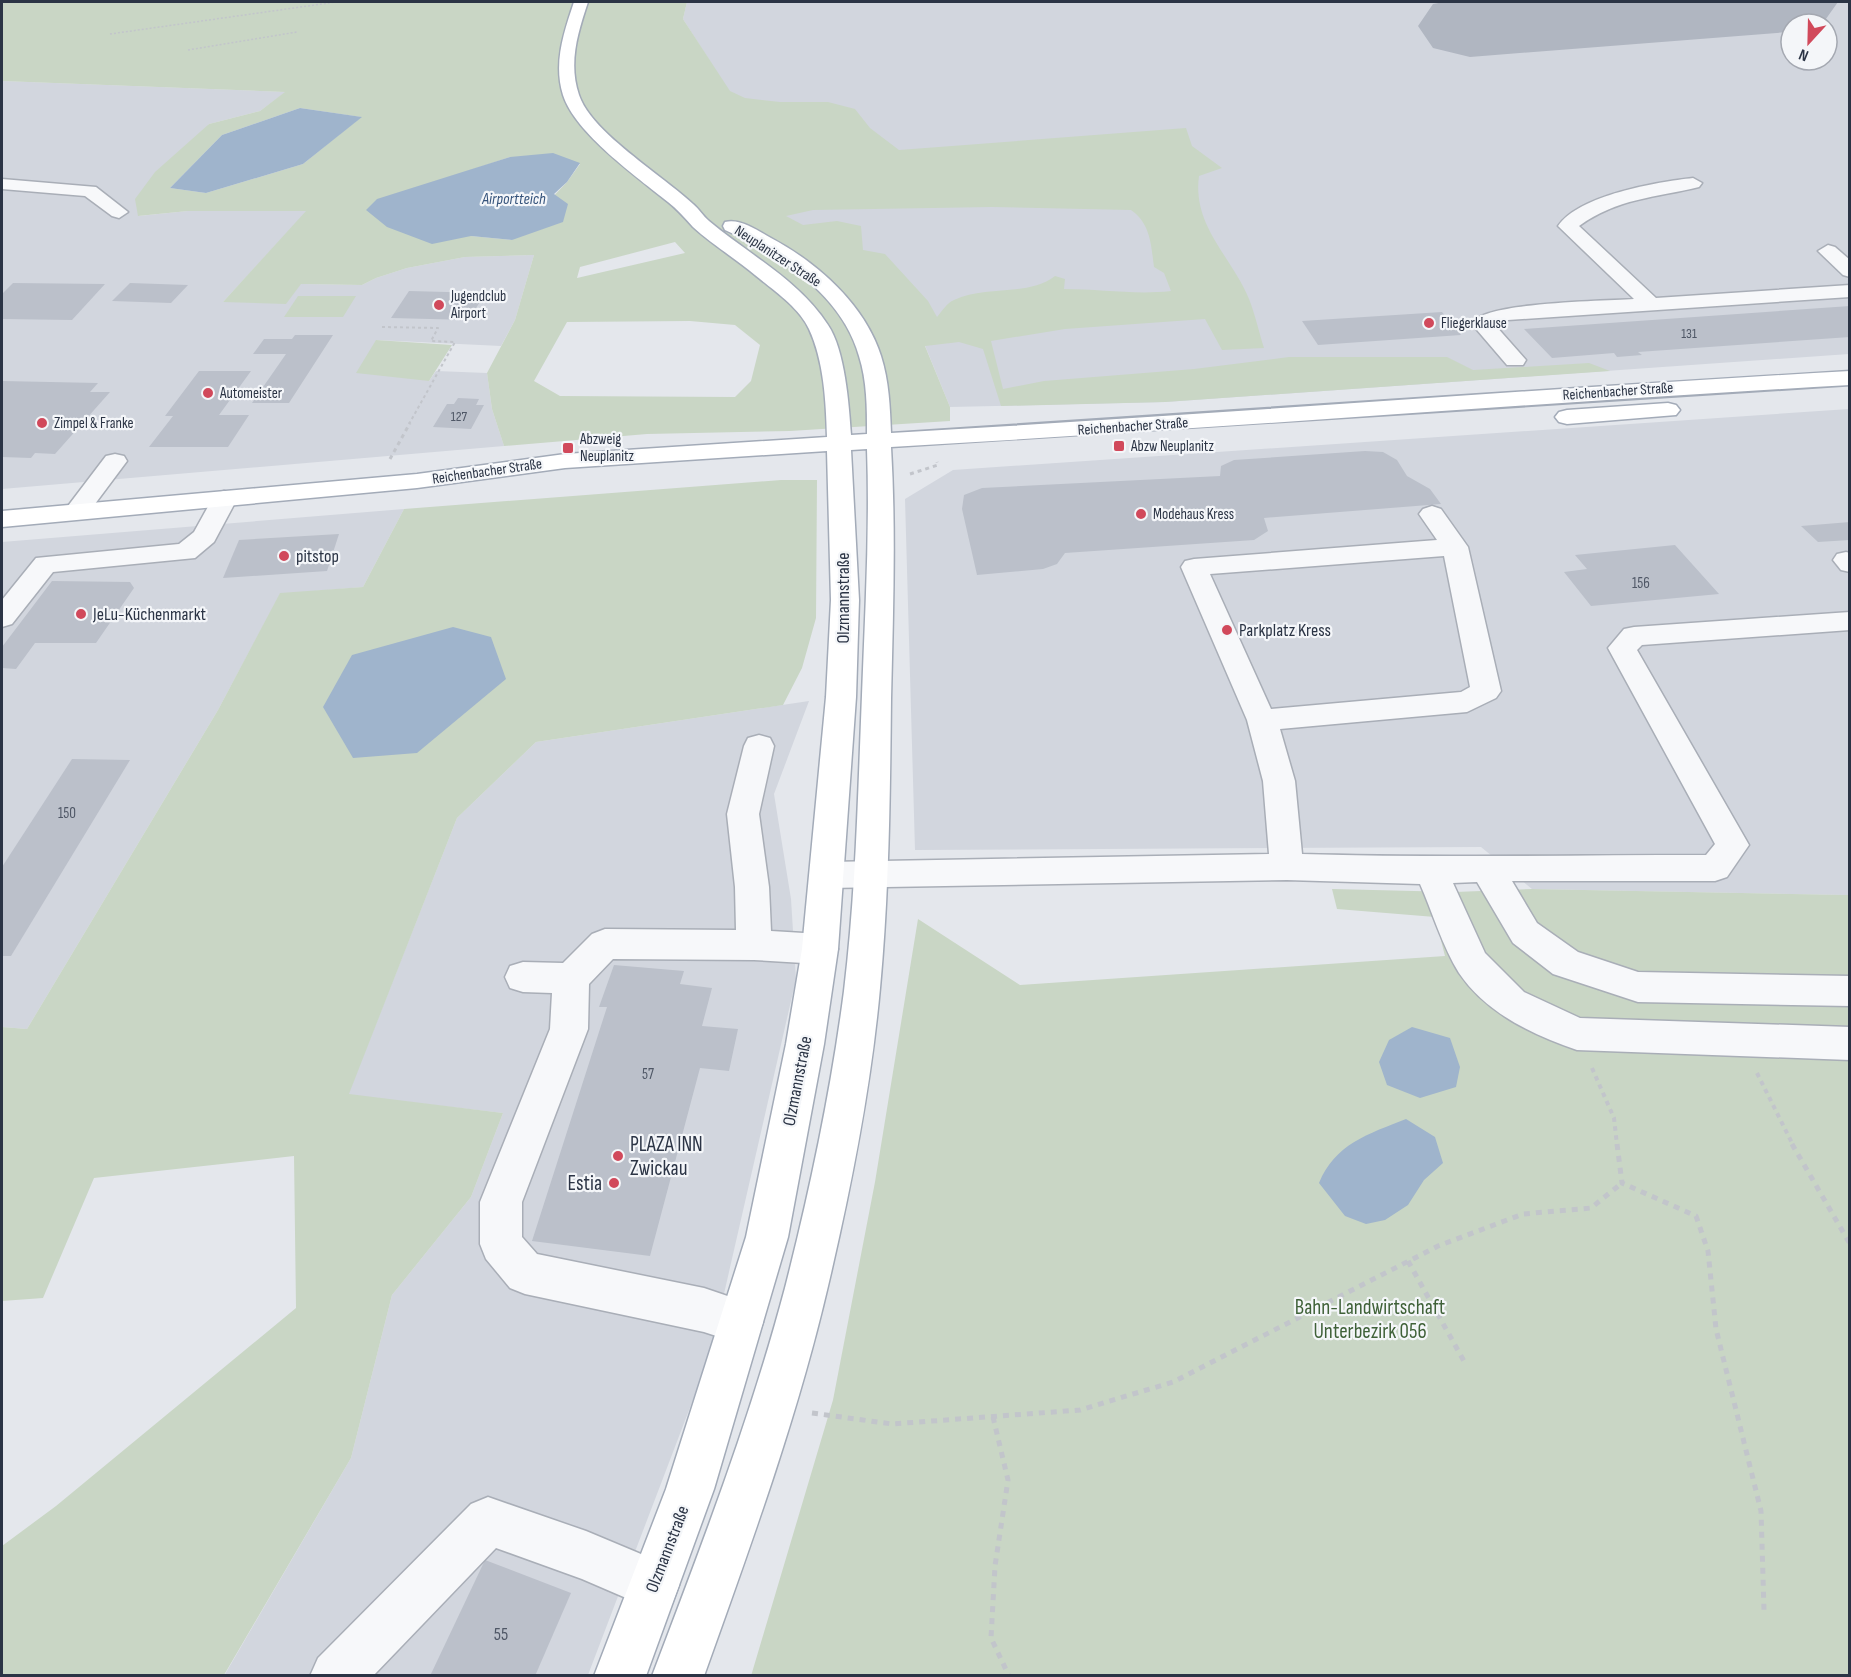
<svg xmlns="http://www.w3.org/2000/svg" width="1851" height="1677" viewBox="0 0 1851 1677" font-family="'Sofia Sans Condensed',sans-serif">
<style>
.built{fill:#d2d6de;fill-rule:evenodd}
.green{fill:#c9d6c5;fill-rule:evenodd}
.water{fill:#9fb4cc}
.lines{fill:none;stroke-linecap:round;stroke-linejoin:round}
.runway{fill:#b0b6c1;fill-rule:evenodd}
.building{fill:#bbc0ca}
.minor-casing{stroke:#a9aeb7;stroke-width:3}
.major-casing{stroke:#a3abb8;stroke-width:3}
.path-far4{stroke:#c2c5cb;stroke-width:1.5;stroke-dasharray:2 2;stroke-linecap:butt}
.path-far3{stroke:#c2c5cb;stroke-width:2;stroke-dasharray:3 3;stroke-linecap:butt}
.path-far2{stroke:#c2c5cb;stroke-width:3;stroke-dasharray:4 4;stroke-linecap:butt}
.path-far1{stroke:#c2c5cb;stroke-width:4;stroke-dasharray:4.5 4.5;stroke-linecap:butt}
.path{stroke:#c2c5cb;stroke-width:5;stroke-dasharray:6 6;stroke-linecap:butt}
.minor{fill:#f7f8fa;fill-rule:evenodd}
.major{fill:#fff;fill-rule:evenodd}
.poi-dot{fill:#d1495b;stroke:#f4f6f9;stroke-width:2}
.labels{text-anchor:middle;stroke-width:4.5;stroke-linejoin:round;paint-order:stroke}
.far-number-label{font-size:14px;fill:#4f5766}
.far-street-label{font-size:15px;fill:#2b3445;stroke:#f4f6f9}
.far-poi-label{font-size:15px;fill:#2b3445;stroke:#f4f6f9;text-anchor:start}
.number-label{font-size:15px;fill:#4f5766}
.far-water-label{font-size:16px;font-style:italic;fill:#34527a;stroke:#f4f6f9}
.poi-label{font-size:18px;fill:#2b3445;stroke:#f4f6f9;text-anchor:start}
.street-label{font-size:18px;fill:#2b3445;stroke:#f4f6f9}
.near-number-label{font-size:18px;fill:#4f5766}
.near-poi-label{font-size:21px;fill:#2b3445;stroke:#f4f6f9;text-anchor:start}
.near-park-label{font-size:21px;fill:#3f6138;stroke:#f4f6f9}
</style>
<rect width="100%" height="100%" fill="#e4e7ec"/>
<g class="built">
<path d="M687,2H1849V354L1165,402L950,407L911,311L754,208L644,118L729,91L683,19ZM1791,24H1827V60H1791Z"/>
<polygon points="2,81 286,92 260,111 209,124 139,216 188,211 307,211 223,302 301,284 362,285 376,278 407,268 465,257 534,255 515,320 501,346 376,340 429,381 436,371 487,373 492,409 504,446 2,489"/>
<polygon points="1849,409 1849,895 1532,889 1481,847 915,850 905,499 953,470"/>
<polygon points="404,509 363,587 280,594 218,710 27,1029 2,1027 2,542"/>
<polygon points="809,701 774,794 791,899 796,979 710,1355 588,1675 224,1676 351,1458 392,1295 471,1197 503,1113 348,1095 457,818 536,742"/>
</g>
<g class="green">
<path d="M2,2H687L683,19L730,91L745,98L780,102H828L855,109L870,128L899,150L1186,128L1192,146L1222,168L1199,176C1192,226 1232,257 1249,299C1255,314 1259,332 1264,348L1222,350L1205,319L1065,329L991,341L1003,389L1044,381L1194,369L1289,357H1447L1473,370L1589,363L1610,371L1165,402L1001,406L983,349L959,342L925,346L950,407V421L790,431L647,434L504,446L492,409L487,373L515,320L534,255L465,257L407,268L376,278L362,285L301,284L286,304L223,302L306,211H188L138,216L135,199L155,172L209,124L260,111L285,92L2,81ZM300,108L361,117L303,164L206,193L170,188L222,135ZM510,157L580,164L567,182L512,240L471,236L447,178ZM992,207L1131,210C1151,224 1151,245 1154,267L1164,273L1171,291C1135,295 1100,289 1064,289L1065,279L1055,276C1028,297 985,285 954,300C947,303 942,311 937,317L928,301L885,254L863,250L861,226L837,221L803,225L786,216L813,210ZM675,242L685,253L577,278L580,267ZM690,321L735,325L760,345L751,381L735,397L560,396L534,381L567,322Z"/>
<polygon points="298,296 356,296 343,317 284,317"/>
<polygon points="376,340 452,345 429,381 356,373"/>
<polygon points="781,480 817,480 816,618 802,668 783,705 536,742 457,818 349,1094 503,1113 471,1197 392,1295 351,1458 224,1675 2,1675 2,1546 56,1506 296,1308 294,1156 94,1178 43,1298 2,1301 2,1027 27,1029 218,710 280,593 363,587 404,509"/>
<polygon points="1332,889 1455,892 1532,889 1849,895 1849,1675 751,1676 833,1400 875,1182 918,919 1020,985 1445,956 1435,917 1337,909"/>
</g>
<g class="water">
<polygon points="300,108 362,117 303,164 206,193 170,188 222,135"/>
<polygon points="553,153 580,163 567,182 554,194 568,204 563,222 512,240 471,236 432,244 387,227 366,210 377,199 510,157"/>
<polygon points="453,627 491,637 506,679 417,753 353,758 323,707 352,655"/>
<polygon points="1412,1027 1450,1038 1460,1067 1456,1087 1420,1098 1387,1085 1379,1062 1389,1040"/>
<path d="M1406,1119L1435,1137L1443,1163L1424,1180L1408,1205L1385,1220L1366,1224L1345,1216L1319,1183C1335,1144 1368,1134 1406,1119Z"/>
</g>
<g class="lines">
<polygon class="runway" points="1444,2 1838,2 1823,23 1791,24 1791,31 1788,32 1470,57 1433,48 1418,26 1433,4"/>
</g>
<g class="building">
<polygon points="13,283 105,284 72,320 2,319 2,294"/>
<polygon points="130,283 188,285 171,303 112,301"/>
<polygon points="409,291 485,293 469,320 391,318"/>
<polygon points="1850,306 1850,337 1638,352 1642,355 1617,357 1614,353 1552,358 1524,329"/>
<polygon points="1442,312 1461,335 1318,345 1302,321"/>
<polygon points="295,335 333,335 289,403 252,403 286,354 253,354 264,339 292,339"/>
<polygon points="199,371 251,371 219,415 249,415 228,447 149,447 173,416 165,416"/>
<polygon points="2,381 98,383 90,392 110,392 55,454 35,453 31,458 2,457"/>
<polygon points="458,398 479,399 476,405 484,405 471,429 433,427 447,404 454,404"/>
<polygon points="1365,451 1383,452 1397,460 1407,476 1430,489 1441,504 1264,518 1268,531 1254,540 1065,553 1057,564 1043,569 977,575 962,509 964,495 982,488 1220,476 1221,466 1234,460"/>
<polygon points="1850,522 1850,540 1818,542 1801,526"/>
<polygon points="339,534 327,571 223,578 239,540"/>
<polygon points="1675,545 1719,594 1591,606 1564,572 1587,569 1575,555"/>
<polygon points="52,581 130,582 134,588 96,643 35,643 16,669 2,668 2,647"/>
<polygon points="72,759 130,760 11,956 2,956 2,867"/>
<polygon points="614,965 684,971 680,984 712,988 702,1026 738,1029 729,1071 700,1068 650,1256 532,1241 607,1007 599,1007"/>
<polygon points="485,1560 571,1593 535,1676 430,1676"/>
</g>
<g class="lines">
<g class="minor-casing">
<g id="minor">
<path d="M1693,178L1702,183L1699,187C1654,198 1618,198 1579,226L1656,298L1850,285V297L1508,320L1495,325L1526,360L1523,365H1507L1471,323C1486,302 1604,301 1634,299L1558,226C1579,195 1657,182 1693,178Z"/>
<polygon points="2,179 96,187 128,212 119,218 112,216 85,196 2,189"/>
<polygon points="1828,245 1835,247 1850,260 1850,277 1843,275 1818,251"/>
<polygon points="115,454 124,456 127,461 86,516 77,519 68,516 64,511 68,506 106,456"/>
<polygon points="224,491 233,494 237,499 214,542 195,558 53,572 12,624 2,627 2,600 36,558 179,544 194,532 215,494"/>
<path d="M1432,506L1441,509L1468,547L1501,691L1496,698L1467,712L1280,729L1295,781L1302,854C1437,858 1571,855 1706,855L1715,844L1608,648L1624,629L1634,627L1850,612V630L1642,645L1637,650L1749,845L1727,877L1715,881H1512L1537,923L1578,952L1638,972L1850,976V1006L1638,1002L1553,974L1513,943L1477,882L1453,883L1485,953L1524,992L1580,1018L1850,1027V1060L1577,1050C1533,1035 1486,1013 1459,973C1443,948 1432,911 1420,884L1287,880L828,888L816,884L811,875L816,866L828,862L1269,854L1263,781L1247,720L1181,567L1185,561L1194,559L1437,540L1419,514L1423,509ZM1444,556L1470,687L1461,692L1271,709L1210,574Z"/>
<polygon points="1846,552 1850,553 1850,572 1841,570 1833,560 1837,554"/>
<polygon points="759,735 770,738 774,746 759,814 769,887 771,931 820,934 833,939 838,949 833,959 820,964 754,960 613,959 589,984 588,1029 522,1202 522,1237 537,1254 704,1288 757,1306 763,1322 757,1338 741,1344 704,1332 525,1294 510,1288 486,1259 480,1244 480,1202 550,1029 552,993 523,992 510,988 505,977 510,966 523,962 563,963 592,934 605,929 736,930 735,887 727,814 744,746 748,738"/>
<polygon points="488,1497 586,1531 672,1567 679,1585 672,1603 654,1610 582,1579 496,1548 373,1676 310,1676 318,1658 471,1504"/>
</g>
</g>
<g class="major-casing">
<g id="major">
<path d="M574,2H588C578,32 568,63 579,95C588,122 626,150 647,167C662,179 679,191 693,204C699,209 703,216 709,221C748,254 799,280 828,325C845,350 849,405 851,435L867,434C867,408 867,381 859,356C842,295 780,255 725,230L723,226L725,222C741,218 758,231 771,238C818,263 865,305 881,356C889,381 890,407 891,433C1210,415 1530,389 1850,371V385C1530,403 1211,429 891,447C896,531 893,615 891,699C890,796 889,892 880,988C871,1088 851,1188 828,1286C797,1419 750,1547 704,1676H652C701,1547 750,1420 785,1288C810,1190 831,1091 844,991C856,892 858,793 862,695C865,613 870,531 867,449L851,450L859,600L856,697L838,949L824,1044L788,1237L714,1489L646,1676H594L666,1489L746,1237L786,1044L802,949L826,697L831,600L827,451L565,468L417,488L2,527V511L417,474L565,454L827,437C826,402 824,361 809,329C799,307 773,290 755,275C736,259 710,243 693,227C685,218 677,209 668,202C637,177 575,133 563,95C553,63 564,32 574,2Z"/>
<polygon points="1668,403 1676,405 1680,410 1676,415 1567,424 1559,422 1555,417 1559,412 1567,410"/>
</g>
</g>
<g class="path-far4">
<polyline points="150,2 158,2"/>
<polyline points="110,34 336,2"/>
<polyline points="188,50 297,32"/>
</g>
<polyline class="path-far3" points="382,327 438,328 431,341 455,342 409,424"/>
<g class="path-far2">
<polyline points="390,459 410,423"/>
<polyline points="910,474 938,465 937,462"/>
</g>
<g class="path-far1">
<polyline points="1592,1068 1614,1118 1617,1145"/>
<polyline points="1757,1073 1793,1145"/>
</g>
<g class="path">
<polyline points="1617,1144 1622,1183 1696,1216 1708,1251 1716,1329 1761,1511 1764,1610"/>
<polyline points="1792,1144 1850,1244"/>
<polyline points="1408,1261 1465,1363"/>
<polyline points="812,1413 892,1424 1080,1410 1173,1382 1438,1246 1523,1214 1591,1208 1622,1183"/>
<polyline points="993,1417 1008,1480 995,1566 991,1638 1009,1676"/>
</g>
<use href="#minor" class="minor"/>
<use href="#major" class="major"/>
</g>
<g class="poi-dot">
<circle cx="439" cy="305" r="6"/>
<circle cx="1429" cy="323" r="6"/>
<circle cx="208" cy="393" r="6"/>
<circle cx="42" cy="423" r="6"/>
<rect x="1113" y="440" width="12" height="12" rx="3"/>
<rect x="562" y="442" width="12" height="12" rx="3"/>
<circle cx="1141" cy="514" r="6"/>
<circle cx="284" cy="556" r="6"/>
<circle cx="81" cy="614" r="6"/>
<circle cx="1227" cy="630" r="6"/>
<circle cx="618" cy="1156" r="6"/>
<circle cx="614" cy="1183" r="6"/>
</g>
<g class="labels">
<g class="far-number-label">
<text x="1689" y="338">131</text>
<text x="459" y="421">127</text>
</g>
<g class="far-street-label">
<text transform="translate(778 256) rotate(33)" y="5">Neuplanitzer Straße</text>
<text transform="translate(1618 391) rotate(-4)" y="5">Reichenbacher Straße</text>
<text transform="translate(1133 426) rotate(-4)" y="5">Reichenbacher Straße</text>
<text transform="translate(487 471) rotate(-8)" y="5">Reichenbacher Straße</text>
</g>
<g class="far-poi-label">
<text x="451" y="301">Jugendclub<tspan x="451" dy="17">Airport</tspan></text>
<text x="1441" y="328">Fliegerklause</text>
<text x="220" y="398">Automeister</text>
<text x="54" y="428">Zimpel &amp; Franke</text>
<text x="580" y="444">Abzweig<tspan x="580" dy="17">Neuplanitz</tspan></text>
<text x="1131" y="451">Abzw Neuplanitz</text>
<text x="1153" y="519">Modehaus Kress</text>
</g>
<g class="number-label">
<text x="1641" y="588">156</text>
<text x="67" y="818">150</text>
<text x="648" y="1079">57</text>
</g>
<g class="far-water-label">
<text x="514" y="204">Airportteich</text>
</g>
<g class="poi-label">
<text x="296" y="562">pitstop</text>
<text x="93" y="620">JeLu-Küchenmarkt</text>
<text x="1239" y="636">Parkplatz Kress</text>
</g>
<g class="street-label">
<text transform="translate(843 598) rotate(-90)" y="6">Olzmannstraße</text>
<text transform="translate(797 1081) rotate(-79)" y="6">Olzmannstraße</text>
<text transform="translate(667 1549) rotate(-69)" y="6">Olzmannstraße</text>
</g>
<g class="near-number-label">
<text x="501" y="1640">55</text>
</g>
<g class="near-poi-label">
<text x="630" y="1151">PLAZA INN<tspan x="630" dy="24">Zwickau</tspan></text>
<text x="602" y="1190" text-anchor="end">Estia</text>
</g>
<g class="near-park-label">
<text x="1370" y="1314">Bahn-Landwirtschaft<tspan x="1370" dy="24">Unterbezirk 056</tspan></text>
</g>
</g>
<rect width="1851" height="1677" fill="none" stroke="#2b3445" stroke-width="6"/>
<g transform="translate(1809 42) rotate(202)"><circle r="28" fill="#f4f6f9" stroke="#a4a8b1" stroke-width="1.5"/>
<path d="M0-4.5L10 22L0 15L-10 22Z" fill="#d1495b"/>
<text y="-9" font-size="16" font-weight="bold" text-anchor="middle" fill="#2b3445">N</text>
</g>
</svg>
